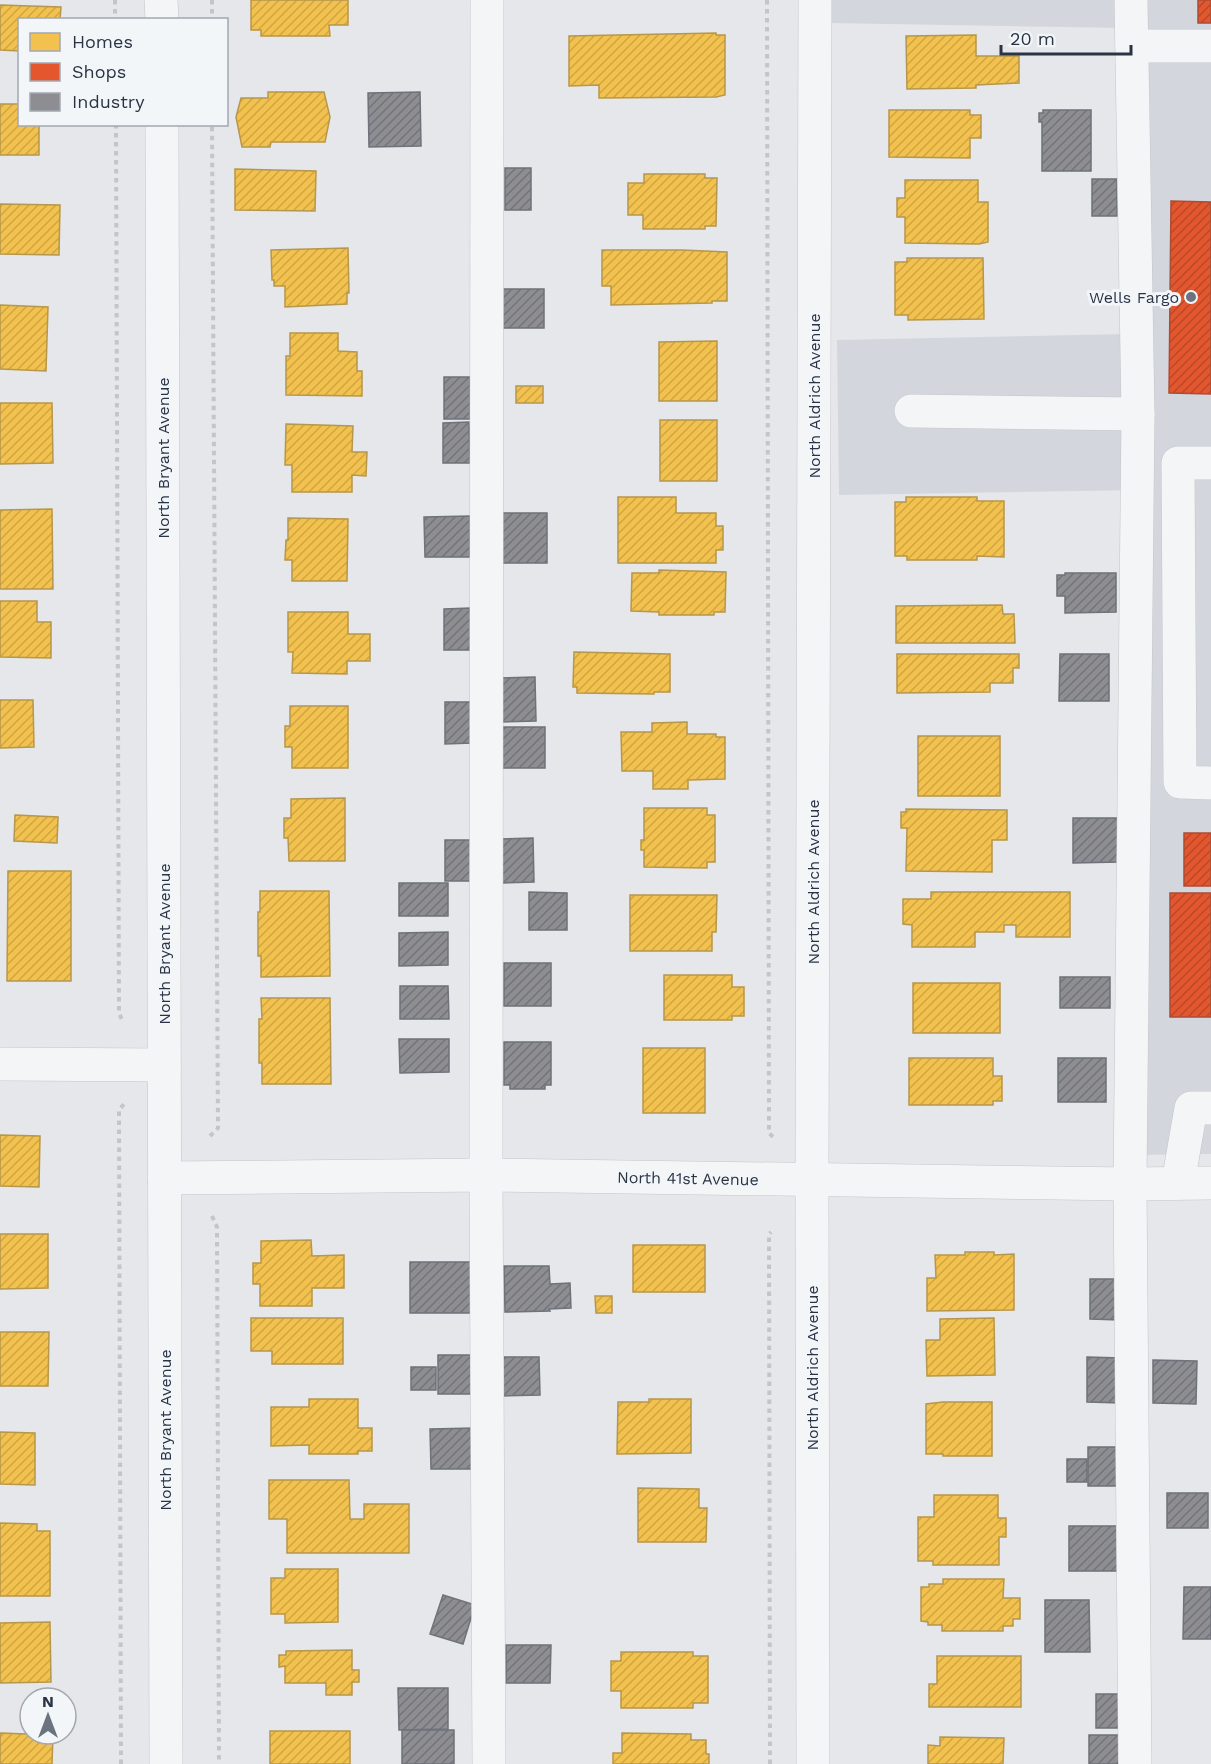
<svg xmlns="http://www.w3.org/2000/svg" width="1211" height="1764" viewBox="0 0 1211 1764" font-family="'Work Sans',sans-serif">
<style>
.built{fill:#d3d7dd}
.homes{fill:url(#homes-hatch);stroke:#b6974b;stroke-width:1.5}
.shops{fill:url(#shops-hatch);stroke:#ac4c35;stroke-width:1.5}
.industry{fill:url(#industry-hatch);stroke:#6f727b;stroke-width:1.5}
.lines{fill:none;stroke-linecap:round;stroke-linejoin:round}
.minor-casing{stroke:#c3c5c8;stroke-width:34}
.path{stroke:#c3c5ca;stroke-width:4;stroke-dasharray:4.5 4.5;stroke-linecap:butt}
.minor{stroke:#f4f5f7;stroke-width:33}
.poi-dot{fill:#6b737f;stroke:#f3f6f9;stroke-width:2}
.labels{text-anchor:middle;stroke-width:6;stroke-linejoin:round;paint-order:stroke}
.poi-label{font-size:16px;fill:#2a3445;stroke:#f3f6f9;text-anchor:end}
.street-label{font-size:16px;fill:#2a3445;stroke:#f3f6f9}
</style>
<defs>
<pattern id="homes-hatch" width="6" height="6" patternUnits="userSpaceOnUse" patternTransform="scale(1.5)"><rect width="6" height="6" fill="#f2c14e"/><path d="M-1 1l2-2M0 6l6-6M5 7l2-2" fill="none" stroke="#d0a645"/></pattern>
<pattern id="shops-hatch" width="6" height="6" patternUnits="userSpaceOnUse" patternTransform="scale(1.5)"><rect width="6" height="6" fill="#e4572e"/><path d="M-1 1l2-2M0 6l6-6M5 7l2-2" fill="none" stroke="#b94929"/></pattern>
<pattern id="industry-hatch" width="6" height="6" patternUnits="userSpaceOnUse" patternTransform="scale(1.5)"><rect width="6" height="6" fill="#8d8d92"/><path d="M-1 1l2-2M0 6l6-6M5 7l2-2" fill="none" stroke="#737479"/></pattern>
</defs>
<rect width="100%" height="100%" fill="#e5e7ea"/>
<polygon class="built" points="830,0 1211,0 1211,1154 1138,1155 1143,490 839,495 837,340 1127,334 1125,28 830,23"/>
<g class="homes">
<polygon points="251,0 348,0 348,25 329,25 330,36 261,36 261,30 251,30"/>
<polygon points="0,5 61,7 60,20 20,20 20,51 0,50"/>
<polygon points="716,33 716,35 725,35 725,95 716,97 599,98 599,85 569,86 569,36"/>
<polygon points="976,35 976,56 1019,56 1019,83 976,85 976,88 907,89 906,36"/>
<polygon points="268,92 324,92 330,117 325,142 271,142 270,147 242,147 236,117 241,98 268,98"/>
<polygon points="0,104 20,104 20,124 39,124 39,155 0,155"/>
<polygon points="889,110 970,110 970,115 981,115 981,138 970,138 970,158 889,157"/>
<polygon points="235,169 316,171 315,211 235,210"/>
<polygon points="644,174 705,174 705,178 717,178 716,226 705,226 705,229 643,229 643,215 628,215 628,183 644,183"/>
<polygon points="905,180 978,180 978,202 988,202 988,242 979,244 905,243 905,217 897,217 897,198 905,198"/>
<polygon points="0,204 60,205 59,255 0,254"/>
<polygon points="348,248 349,293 347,293 347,304 285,307 285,286 274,286 274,280 272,280 271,250"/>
<polygon points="602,250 682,250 727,252 727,301 712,301 712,303 611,305 611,286 602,286"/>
<polygon points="907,258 983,258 984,319 908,320 908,315 895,315 895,262 907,262"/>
<polygon points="0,305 48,307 46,371 0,369"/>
<polygon points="290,333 338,333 338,351 357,352 357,371 362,371 362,396 286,395 286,356 290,356"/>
<polygon points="717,341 717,401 659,401 659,342"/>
<rect x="516" y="386" width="27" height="17"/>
<polygon points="0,403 52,403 53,463 0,464"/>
<rect x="660" y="420" width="57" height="61"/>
<polygon points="286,424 353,426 352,452 367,452 366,476 352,475 352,492 292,492 292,465 285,465"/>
<polygon points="618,497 676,497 676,513 716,513 716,526 723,526 723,550 716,550 716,563 618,563"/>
<polygon points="906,497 977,497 977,501 1004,501 1004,557 977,556 977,560 907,560 907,556 895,556 895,502 906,502"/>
<polygon points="52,509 53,589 0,589 0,510"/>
<polygon points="288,518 348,519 347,581 292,581 292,560 285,560 286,540 288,540"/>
<polygon points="659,570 726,572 725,612 714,612 714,615 659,615 659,612 631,611 632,573 659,573"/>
<polygon points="0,601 37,601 37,622 51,622 51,658 0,657"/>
<polygon points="1002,605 1003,614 1014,614 1015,643 896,643 896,606"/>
<polygon points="288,612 348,612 348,634 370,634 370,661 347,661 347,674 292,673 293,652 288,652"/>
<polygon points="574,652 670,654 670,692 654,692 654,694 577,693 577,687 573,687"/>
<polygon points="897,654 1019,654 1019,668 1013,668 1013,683 990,683 990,692 897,693"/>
<polygon points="0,700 33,700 34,747 0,748"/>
<polygon points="290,706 348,706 348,768 292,768 292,747 285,747 285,726 290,726"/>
<polygon points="687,722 687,734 716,734 716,737 725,737 725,779 688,780 688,789 653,789 653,771 622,771 621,732 652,732 652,723"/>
<rect x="918" y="736" width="82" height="60"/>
<polygon points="345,798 345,861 289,861 288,838 284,838 284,818 291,818 291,799"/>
<polygon points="644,808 707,808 707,815 715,815 715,862 707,862 707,868 644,867 644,850 641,850 641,840 644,840"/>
<polygon points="906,809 1007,810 1007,840 992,840 992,872 906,871 907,828 901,828 901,812 906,812"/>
<polygon points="15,815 58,817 57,843 14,841"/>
<polygon points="8,871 71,871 71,981 7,981"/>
<polygon points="260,891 329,891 330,976 261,977 261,956 258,956 258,912 260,912"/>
<polygon points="931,892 1070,892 1070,937 1016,937 1016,925 1004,925 1004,932 975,932 975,947 912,947 912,925 903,924 903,899 931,899"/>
<polygon points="630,895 717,895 716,932 712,932 712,951 630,951"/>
<polygon points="664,975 732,975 732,987 744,987 744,1016 732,1016 732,1020 664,1020"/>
<rect x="913" y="983" width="87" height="50"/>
<polygon points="261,998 330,998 331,1084 262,1084 262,1063 259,1063 259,1019 262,1019"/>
<rect x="643" y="1048" width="62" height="65"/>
<polygon points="909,1058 993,1058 993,1076 1002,1076 1002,1101 993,1101 993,1105 909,1105"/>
<polygon points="0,1135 40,1136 39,1187 0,1186"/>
<polygon points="0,1234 48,1234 48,1288 0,1289"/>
<polygon points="311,1240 312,1256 344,1255 344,1288 312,1288 312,1306 260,1306 260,1284 253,1284 253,1263 261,1263 261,1241"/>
<rect x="633" y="1245" width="72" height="47"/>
<polygon points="965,1252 994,1252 994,1255 1014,1254 1014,1310 927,1311 927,1278 936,1278 935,1255 965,1255"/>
<polygon points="595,1296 612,1296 612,1313 596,1313"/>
<polygon points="251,1318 343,1318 343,1364 272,1364 272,1351 251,1351"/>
<polygon points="994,1318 995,1375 927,1376 926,1340 940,1340 940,1319"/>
<polygon points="0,1332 49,1332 48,1386 0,1386"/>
<polygon points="309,1399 358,1399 358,1428 372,1428 372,1451 358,1451 358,1454 309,1454 309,1445 271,1446 271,1407 309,1407"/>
<polygon points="649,1399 691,1399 691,1453 617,1454 618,1402 649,1402"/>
<polygon points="943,1402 992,1402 992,1456 943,1456 943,1454 926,1454 926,1404"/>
<polygon points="0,1432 35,1433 35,1485 0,1484"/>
<polygon points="269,1480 349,1480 350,1519 364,1519 364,1504 409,1504 409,1553 287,1553 287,1519 269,1519"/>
<polygon points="638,1488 699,1489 699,1508 707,1508 706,1542 638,1542"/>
<polygon points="934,1495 998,1495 998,1518 1006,1518 1006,1537 999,1537 999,1565 933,1565 933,1561 918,1561 918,1517 934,1517"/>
<polygon points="0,1523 37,1524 37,1531 50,1531 50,1596 0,1596"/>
<polygon points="285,1569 338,1569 338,1622 285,1623 285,1614 271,1614 271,1578 285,1578"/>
<polygon points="943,1579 1004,1579 1003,1598 1020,1598 1020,1619 1013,1619 1013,1626 1003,1626 1003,1631 942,1631 942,1625 928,1625 928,1622 921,1621 921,1587 929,1587 929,1584 943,1584"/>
<polygon points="50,1622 51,1682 0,1683 0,1623"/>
<polygon points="352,1650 352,1670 359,1670 359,1682 352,1682 352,1695 326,1695 326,1683 285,1683 285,1666 279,1667 279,1655 286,1655 286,1651"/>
<polygon points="621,1652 693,1652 693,1656 708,1656 708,1703 693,1703 693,1708 621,1708 621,1691 611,1691 611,1661 621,1661"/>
<polygon points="937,1656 1021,1656 1021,1707 929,1707 929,1684 937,1684"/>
<rect x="270" y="1731" width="80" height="33"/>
<polygon points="0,1733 53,1735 52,1764 0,1764"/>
<polygon points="622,1733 691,1734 691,1740 706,1740 706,1754 709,1754 709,1764 613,1764 613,1753 622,1753"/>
<polygon points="940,1737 1004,1738 1003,1764 928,1764 928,1745 940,1746"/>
</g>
<g class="shops">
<rect x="1198" y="0" width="13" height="23"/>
<polygon points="1171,201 1211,202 1211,394 1169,393"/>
<rect x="1184" y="833" width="27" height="53"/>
<rect x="1170" y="893" width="41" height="124"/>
</g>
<g class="industry">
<polygon points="420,92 421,146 369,147 368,93"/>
<polygon points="1043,110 1091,110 1091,171 1042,171 1042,122 1039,122 1039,113 1043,113"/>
<rect x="505" y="168" width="26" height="42"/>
<rect x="1092" y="179" width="25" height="37"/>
<rect x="499" y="289" width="45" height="39"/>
<rect x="444" y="377" width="26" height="42"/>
<polygon points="469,422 470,463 443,463 443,423"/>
<rect x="500" y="513" width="47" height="50"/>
<polygon points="470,516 470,557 425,557 424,517"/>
<polygon points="1065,573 1116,573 1116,612 1065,613 1065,596 1057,596 1057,575 1065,575"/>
<polygon points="470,608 471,650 444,650 444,609"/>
<polygon points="1060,654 1109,654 1109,701 1059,701"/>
<polygon points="535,677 536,721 501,722 500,678"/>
<polygon points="445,702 472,702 472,743 445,744"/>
<polygon points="500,727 545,727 545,768 501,768"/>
<polygon points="1073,818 1119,818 1120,862 1073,863"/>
<polygon points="533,838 534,882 501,883 500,839"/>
<rect x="445" y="840" width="26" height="41"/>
<rect x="399" y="883" width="49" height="33"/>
<polygon points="529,892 567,893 567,930 529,930"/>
<polygon points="448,932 448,965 399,966 399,933"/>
<rect x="504" y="963" width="47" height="43"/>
<rect x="1060" y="977" width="50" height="31"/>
<polygon points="400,986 448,986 449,1019 400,1019"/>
<polygon points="399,1039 449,1039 449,1072 400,1073"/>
<polygon points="504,1042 551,1042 551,1085 545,1085 545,1089 510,1089 510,1085 504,1085"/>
<rect x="1058" y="1058" width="48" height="44"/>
<rect x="410" y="1262" width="64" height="51"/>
<polygon points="504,1266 549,1266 550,1284 570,1283 571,1308 549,1309 550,1311 505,1312"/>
<polygon points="1090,1279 1120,1279 1119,1320 1090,1319"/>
<polygon points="438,1355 475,1355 474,1394 438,1394"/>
<polygon points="501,1357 539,1357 540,1395 502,1396"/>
<polygon points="1087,1357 1121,1358 1121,1403 1087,1402"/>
<polygon points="1153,1360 1197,1361 1196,1404 1153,1403"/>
<rect x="411" y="1367" width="25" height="23"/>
<polygon points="475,1428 475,1469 431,1469 430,1429"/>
<rect x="1088" y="1447" width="35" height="39"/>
<rect x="1067" y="1459" width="20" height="23"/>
<rect x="1167" y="1493" width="41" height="35"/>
<rect x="1069" y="1526" width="54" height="45"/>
<polygon points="1184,1587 1211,1587 1211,1639 1183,1639"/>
<polygon points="443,1595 475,1605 463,1644 430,1634"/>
<polygon points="1045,1600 1089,1600 1090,1652 1045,1652"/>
<polygon points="506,1645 551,1645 550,1683 506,1683"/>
<polygon points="398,1688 448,1688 448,1729 399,1730"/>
<rect x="1096" y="1694" width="28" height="34"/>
<rect x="402" y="1730" width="52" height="34"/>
<rect x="1089" y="1735" width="33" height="29"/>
</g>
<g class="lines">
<g class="minor-casing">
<g id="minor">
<polyline points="161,0 162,20"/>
<polyline points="487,0 486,1175 489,1764"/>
<polyline points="1131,0 1138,414 1130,1184 1135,1764"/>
<polyline points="1132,46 1211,46"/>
<polyline points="162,124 166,1764"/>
<polyline points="911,411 1138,414"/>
<polyline points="1211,463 1178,463 1180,782 1211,783"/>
<polyline points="0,1064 164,1065"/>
<polyline points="164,1178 486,1175 1130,1184 1211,1183"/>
<polyline points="1178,1183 1191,1108 1211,1108"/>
<polyline points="813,1764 812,1180 815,0"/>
</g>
</g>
<g class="path">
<polyline points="115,0 115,20"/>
<polyline points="212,0 212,20"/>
<polyline points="767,0 769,1133 773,1137"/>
<polyline points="116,124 119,1013 123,1022"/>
<polyline points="210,1136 218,1128 212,124"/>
<polyline points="212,1216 217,1227 219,1764"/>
<polyline points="121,1764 119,1110 124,1104"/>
<polyline points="770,1764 769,1234 771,1232"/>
</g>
<use href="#minor" class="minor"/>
</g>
<circle class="poi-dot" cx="1191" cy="297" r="6"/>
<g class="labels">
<g class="poi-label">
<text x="1179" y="303">Wells Fargo</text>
</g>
<g class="street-label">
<text transform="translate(814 396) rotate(-90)" y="6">North Aldrich Avenue</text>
<text transform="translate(163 458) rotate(-90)" y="6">North Bryant Avenue</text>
<text transform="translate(813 882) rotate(-90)" y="6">North Aldrich Avenue</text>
<text transform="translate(164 944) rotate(-90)" y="6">North Bryant Avenue</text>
<text transform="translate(688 1178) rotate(1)" y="6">North 41st Avenue</text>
<text transform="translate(812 1368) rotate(-90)" y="6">North Aldrich Avenue</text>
<text transform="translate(165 1430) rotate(-90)" y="6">North Bryant Avenue</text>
</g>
</g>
<rect x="18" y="18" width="210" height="108" fill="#f3f6f9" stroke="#a3a8b1" stroke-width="1.5"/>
<rect x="30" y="33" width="30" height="18" fill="#f2c14e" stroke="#a3a8b1" stroke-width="1.5"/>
<text x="72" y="48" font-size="18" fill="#2a3445">Homes</text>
<rect x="30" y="63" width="30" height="18" fill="#e4572e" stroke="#a3a8b1" stroke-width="1.5"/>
<text x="72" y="78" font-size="18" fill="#2a3445">Shops</text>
<rect x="30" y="93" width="30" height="18" fill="#8d8d92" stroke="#a3a8b1" stroke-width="1.5"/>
<text x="72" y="108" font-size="18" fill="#2a3445">Industry</text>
<g transform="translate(48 1716)"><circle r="28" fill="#f3f6f9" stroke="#a3a8b1" stroke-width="1.5"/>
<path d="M0-4.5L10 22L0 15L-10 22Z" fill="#6b737f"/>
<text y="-9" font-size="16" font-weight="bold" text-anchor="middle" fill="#2a3445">N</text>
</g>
<path d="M1001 45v9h130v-9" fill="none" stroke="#2a3445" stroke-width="3"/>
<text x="1010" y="45" font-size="18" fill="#2a3445" stroke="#f3f6f9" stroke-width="4.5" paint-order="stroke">20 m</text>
</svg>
